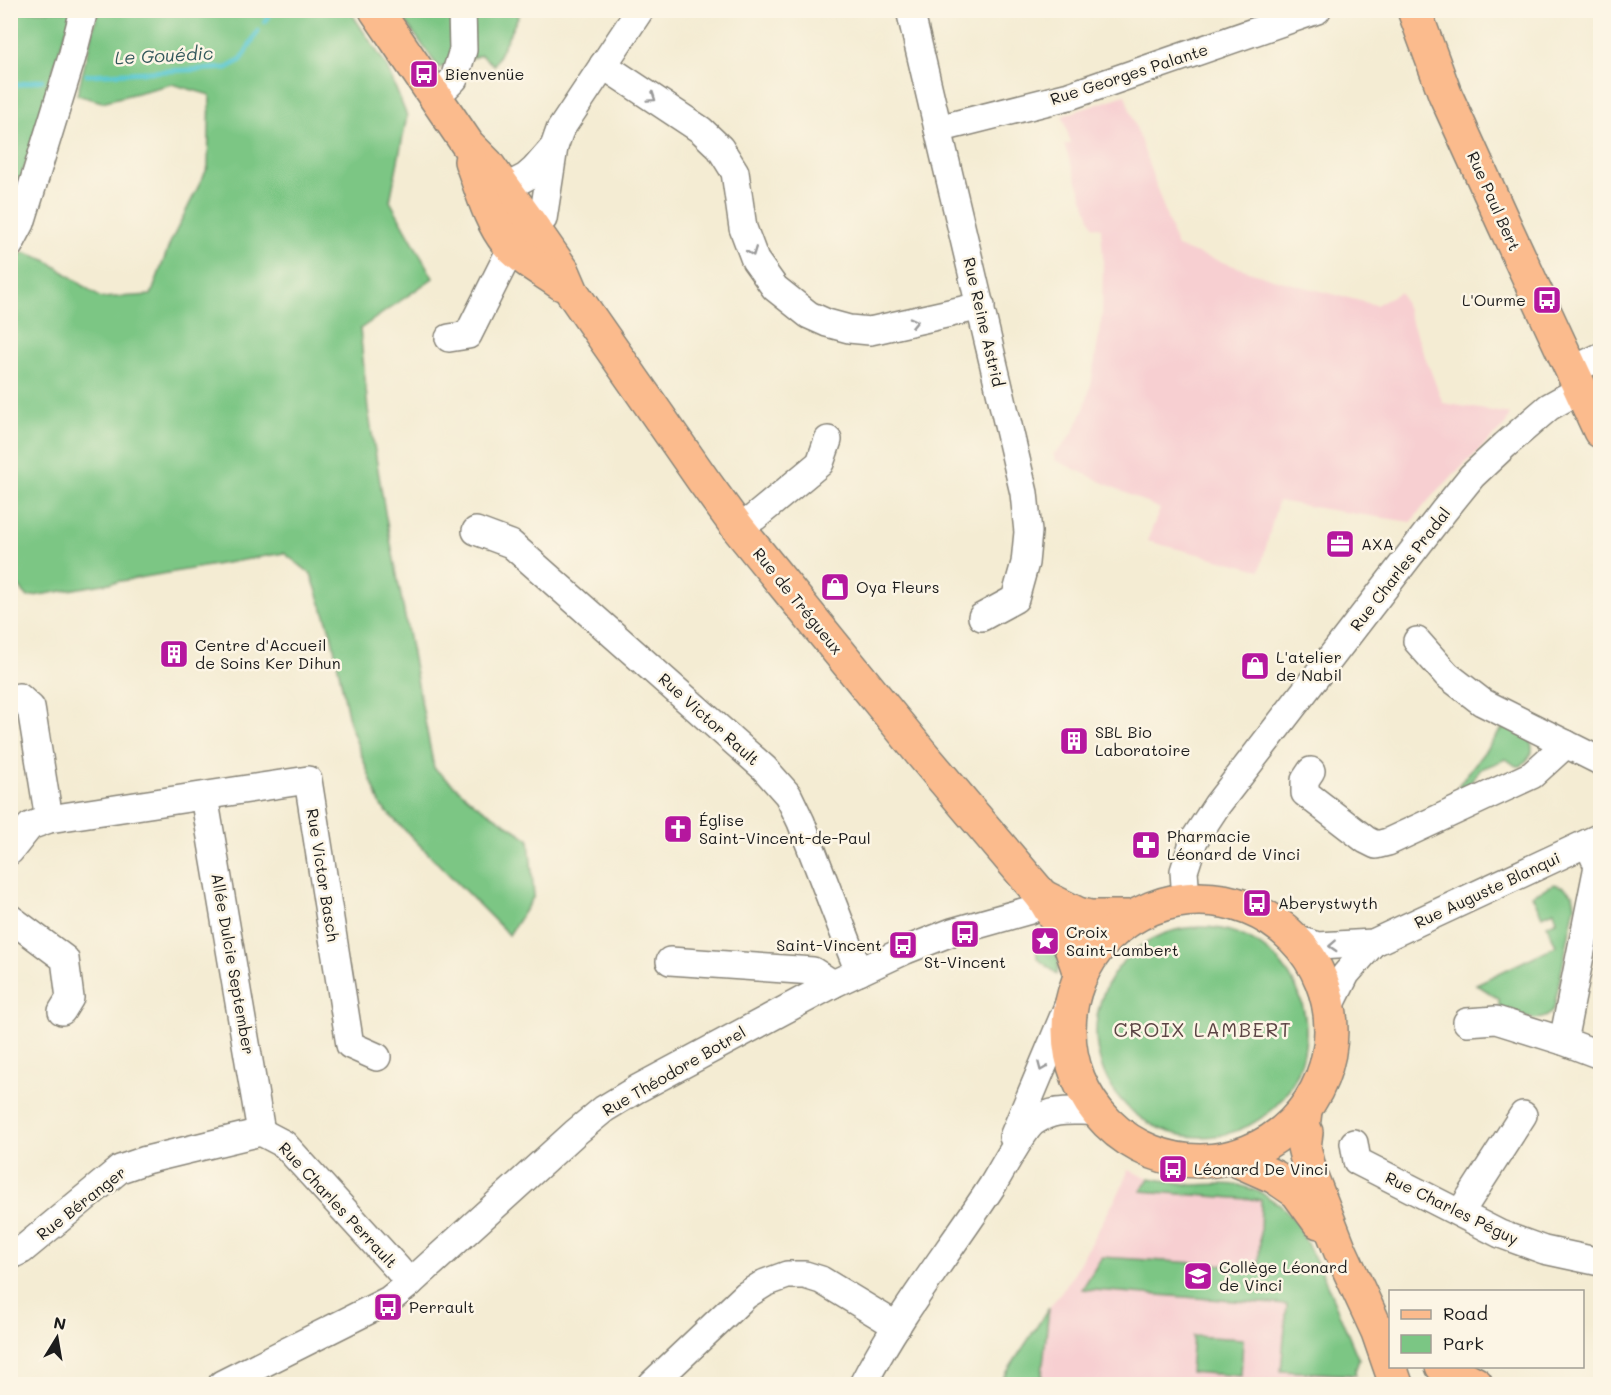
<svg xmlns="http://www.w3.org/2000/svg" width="1611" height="1395" viewBox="0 0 1611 1395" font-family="Mali,sans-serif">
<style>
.built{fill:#f7cfd1}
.green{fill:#7bc684;stroke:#4c7150;stroke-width:1.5}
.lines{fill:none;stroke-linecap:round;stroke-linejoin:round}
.stream{stroke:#5bc8d1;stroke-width:5}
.minor-casing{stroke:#888478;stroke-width:30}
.major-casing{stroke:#888478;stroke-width:36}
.minor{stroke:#fff;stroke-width:27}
.major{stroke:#fbbb8d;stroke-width:33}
.oneway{stroke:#999}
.labels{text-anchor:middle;stroke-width:5;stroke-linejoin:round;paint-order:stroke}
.poi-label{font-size:16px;fill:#1c1c1c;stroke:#fcf5e5;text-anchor:start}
.street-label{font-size:16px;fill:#1c1c1c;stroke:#fcf5e5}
.water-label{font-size:18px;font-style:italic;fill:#32585b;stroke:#fcf5e5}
.quarter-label{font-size:20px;letter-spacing:1.5px;fill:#5c4545;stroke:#fcf5e5}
</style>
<rect width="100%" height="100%" fill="#fcf5e5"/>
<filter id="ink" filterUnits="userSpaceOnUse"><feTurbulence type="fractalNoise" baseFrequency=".0167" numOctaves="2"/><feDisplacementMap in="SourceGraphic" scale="12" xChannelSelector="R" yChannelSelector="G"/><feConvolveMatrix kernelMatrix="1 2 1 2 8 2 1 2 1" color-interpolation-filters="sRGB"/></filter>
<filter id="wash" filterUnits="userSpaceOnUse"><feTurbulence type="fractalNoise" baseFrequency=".008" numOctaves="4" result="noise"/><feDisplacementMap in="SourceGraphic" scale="24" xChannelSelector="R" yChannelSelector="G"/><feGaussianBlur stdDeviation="1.35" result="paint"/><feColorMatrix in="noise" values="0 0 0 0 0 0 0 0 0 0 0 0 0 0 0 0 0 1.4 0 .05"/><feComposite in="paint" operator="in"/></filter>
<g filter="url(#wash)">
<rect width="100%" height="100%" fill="#f4ecd3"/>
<g class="built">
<polygon points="1125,95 1177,247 1273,279 1376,305 1400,292 1443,403 1510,414 1506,424 1432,496 1411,522 1331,510 1278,501 1260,570 1147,541 1160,509 1055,460 1053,453 1055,453 1061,448 1072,434 1084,409 1091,384 1102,316 1103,258 1101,228 1093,226 1064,145 1071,143 1062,116"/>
<polygon points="1128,1170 1149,1178 1170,1183 1193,1185 1221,1184 1239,1185 1260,1192 1280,1205 1296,1222 1322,1273 1359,1360 1355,1371 1359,1384 999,1384 1049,1308 1070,1280 1123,1185"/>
</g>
<g class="green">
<polygon points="11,11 73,11 55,64 11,214"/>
<polygon points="98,11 350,11 386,65 407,116 390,201 433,278 360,329 368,409 386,518 434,768 477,805 529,839 534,896 509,935 381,806 350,725 331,633 311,574 284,553 28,597 14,581 11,582 11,260 24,252 48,261 101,298 151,295 170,243 208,167 210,95 172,84 102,102 77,95"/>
<polygon points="398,11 521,11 494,65 481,55 439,68"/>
<path d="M1505,725L1530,739C1535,754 1531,756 1521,766H1516L1506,759L1481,769L1464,791L1458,786Z"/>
<path d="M1554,884L1564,887L1573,894L1575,905L1554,1008C1544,1029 1516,1014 1501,1008L1499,1004V999L1476,984L1556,946L1547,925L1557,920L1554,911L1542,916L1532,895Z"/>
<circle cx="1201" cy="1032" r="105"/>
<path d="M1041,930C1058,937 1061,958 1057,974L1037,958L1036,932Z"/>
<polygon points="1149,1178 1192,1185 1221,1184 1239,1185 1260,1192 1280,1205 1296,1222 1322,1273 1359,1360 1355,1371 1356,1375 1281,1371 1287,1305 1082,1289 1102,1257 1259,1267 1261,1200 1141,1191"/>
<polygon points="1049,1308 1041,1384 999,1384"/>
<polygon points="1193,1336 1243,1339 1241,1376 1190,1372"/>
</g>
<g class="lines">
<g class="stream">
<polyline points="265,22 271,10"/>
<polyline points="87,75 227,68 241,60 258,31"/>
<polyline points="10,86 42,80"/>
</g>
</g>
</g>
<g filter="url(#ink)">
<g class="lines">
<g class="minor-casing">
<g id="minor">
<polyline points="910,10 1024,493 1028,532 1025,563 1015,599 982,617"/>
<polyline points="603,65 701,130 720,148 735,172 743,228 755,260 775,288 809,315 827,323 849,329 870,331 981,306"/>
<polyline points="435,98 454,79 463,50 462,10"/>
<polyline points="938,129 1069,96 1317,10"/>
<polyline points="505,188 526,177 534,170 554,147"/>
<polyline points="533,228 543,219 554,147 560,130 640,10"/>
<polyline points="10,244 21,223 72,57 84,10"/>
<polyline points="449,338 468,335 512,247"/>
<polyline points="1572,370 1600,357"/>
<polyline points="738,528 755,517 820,463 828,440"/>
<polyline points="476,531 511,544 764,768 788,795 801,822 859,972"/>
<polyline points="1417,641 1447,675 1482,702 1600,761"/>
<polyline points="19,697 31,708 49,819"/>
<polyline points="1311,771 1305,780 1305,793 1366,840 1376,845 1388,842 1532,775 1566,744"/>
<polyline points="204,796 261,1132"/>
<polyline points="10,851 30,826 49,819 308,780 350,1045 377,1057"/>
<polyline points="1186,899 1184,871 1194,840 1217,805 1443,512 1472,476 1505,445 1549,407 1581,389"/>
<polyline points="10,918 65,959 70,998 62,1011"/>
<polyline points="1295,939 1318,946 1373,943 1600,837"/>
<polyline points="670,961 813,971 833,984"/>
<polyline points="1330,1006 1346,974 1373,943"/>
<polyline points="1467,1022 1496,1020 1563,1041 1600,1055"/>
<polyline points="1563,1041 1598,866 1588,843"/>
<polyline points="261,1132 284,1144 397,1268 410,1283"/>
<polyline points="1013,1137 1073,994"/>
<polyline points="1354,1143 1357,1161 1500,1234 1544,1250 1600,1262"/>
<polyline points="1460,1213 1523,1115"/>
<polyline points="10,1256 22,1250 120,1169 146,1160 261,1132"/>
<polyline points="222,1384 389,1300 410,1283 575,1133 604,1109 637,1089 833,984 906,950 952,932 1030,910 1042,896"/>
<polyline points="652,1384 746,1295 765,1283 787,1275 805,1275 821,1280 897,1326"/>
<path d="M863,1384C899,1314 949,1252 992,1186C1000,1173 1025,1127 1035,1121C1056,1107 1073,1112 1096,1111"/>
</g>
</g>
<g class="major-casing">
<g id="major">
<polyline points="376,10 468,145 487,164 533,228 563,271 572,292 703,480 738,528 921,753 1042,896 1068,939 1080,974"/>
<polyline points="1414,10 1445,94 1504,224 1600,431"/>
<path d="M471,161C481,187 489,220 507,242C521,259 544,271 562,284"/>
<polyline points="1042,896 1078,914 1090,917 1132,917"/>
<circle cx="1200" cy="1030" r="131"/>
<polyline points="1305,1111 1303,1127 1306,1132 1304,1147 1311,1176 1340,1250 1378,1332 1396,1384"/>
<polyline points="1232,1158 1275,1177 1297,1192 1319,1222"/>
<polyline points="1442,1366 1476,1384"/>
</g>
</g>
<use href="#minor" class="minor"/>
<use href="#major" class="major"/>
</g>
<defs><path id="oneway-chevron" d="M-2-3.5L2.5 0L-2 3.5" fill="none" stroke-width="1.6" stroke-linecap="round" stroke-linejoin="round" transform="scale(1.5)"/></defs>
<g class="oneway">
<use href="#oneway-chevron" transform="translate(652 98) rotate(34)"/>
<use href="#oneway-chevron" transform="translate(752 252) rotate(69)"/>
<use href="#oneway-chevron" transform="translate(914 322) rotate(-13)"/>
<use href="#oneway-chevron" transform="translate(1333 946) rotate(177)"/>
<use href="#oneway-chevron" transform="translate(1042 1067) rotate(113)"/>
</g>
</g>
<defs>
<g id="bus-square" transform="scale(1.5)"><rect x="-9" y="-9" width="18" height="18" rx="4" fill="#b5179e" stroke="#fcf5e5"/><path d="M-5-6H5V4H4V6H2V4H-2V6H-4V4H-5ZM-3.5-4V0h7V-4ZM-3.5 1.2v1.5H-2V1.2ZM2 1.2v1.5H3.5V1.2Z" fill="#fff"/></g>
<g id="office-square" transform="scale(1.5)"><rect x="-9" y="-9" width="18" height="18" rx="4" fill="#b5179e" stroke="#fcf5e5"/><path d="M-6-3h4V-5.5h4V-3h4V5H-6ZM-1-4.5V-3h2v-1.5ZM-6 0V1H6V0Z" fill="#fff"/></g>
<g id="shop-square" transform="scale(1.5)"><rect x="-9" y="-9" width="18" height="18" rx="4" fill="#b5179e" stroke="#fcf5e5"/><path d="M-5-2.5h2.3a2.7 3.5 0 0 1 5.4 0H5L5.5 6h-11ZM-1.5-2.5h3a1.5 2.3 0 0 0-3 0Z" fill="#fff"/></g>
<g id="building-square" transform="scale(1.5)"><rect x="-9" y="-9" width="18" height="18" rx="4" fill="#b5179e" stroke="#fcf5e5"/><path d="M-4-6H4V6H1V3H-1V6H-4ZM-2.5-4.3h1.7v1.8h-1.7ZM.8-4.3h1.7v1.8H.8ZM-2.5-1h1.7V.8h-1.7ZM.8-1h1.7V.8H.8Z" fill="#fff"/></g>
<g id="church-square" transform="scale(1.5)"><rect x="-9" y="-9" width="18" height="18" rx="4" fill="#b5179e" stroke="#fcf5e5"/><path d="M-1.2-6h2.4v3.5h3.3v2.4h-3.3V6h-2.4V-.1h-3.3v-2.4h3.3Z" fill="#fff"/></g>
<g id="pharmacy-square" transform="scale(1.5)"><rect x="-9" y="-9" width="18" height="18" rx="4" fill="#b5179e" stroke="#fcf5e5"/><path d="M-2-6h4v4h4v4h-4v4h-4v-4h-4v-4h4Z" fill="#fff"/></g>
<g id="sight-square" transform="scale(1.5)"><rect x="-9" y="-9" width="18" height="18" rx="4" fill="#b5179e" stroke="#fcf5e5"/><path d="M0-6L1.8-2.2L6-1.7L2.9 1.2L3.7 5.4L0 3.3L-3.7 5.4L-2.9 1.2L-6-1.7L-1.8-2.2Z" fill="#fff"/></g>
<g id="school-square" transform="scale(1.5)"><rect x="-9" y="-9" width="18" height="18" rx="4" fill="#b5179e" stroke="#fcf5e5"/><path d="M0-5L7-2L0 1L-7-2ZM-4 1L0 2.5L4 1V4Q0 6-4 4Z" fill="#fff"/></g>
</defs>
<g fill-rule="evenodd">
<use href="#bus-square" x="424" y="74"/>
<use href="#bus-square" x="1547" y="300"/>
<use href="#office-square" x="1340" y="544"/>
<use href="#shop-square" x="835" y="587"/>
<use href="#building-square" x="174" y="654"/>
<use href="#shop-square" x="1255" y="666"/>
<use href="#building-square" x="1074" y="741"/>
<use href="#church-square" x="678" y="829"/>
<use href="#pharmacy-square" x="1146" y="845"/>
<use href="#bus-square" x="1257" y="903"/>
<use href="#bus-square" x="965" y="934"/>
<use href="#sight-square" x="1045" y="941"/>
<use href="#bus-square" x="903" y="945"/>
<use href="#bus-square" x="1173" y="1169"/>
<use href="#school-square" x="1198" y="1276"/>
<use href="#bus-square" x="388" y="1307"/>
</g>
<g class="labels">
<g class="poi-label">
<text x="445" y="80">Bienvenüe</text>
<text x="1526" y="306" text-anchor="end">L'Ourme</text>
<text x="1361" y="550">AXA</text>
<text x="856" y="593">Oya Fleurs</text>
<text x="195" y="651">Centre d'Accueil<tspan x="195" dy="18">de Soins Ker Dihun</tspan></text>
<text x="1276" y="663">L'atelier<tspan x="1276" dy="18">de Nabil</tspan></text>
<text x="1095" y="738">SBL Bio<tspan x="1095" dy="18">Laboratoire</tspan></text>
<text x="699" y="826">Église<tspan x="699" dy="18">Saint-Vincent-de-Paul</tspan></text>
<text x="1167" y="842">Pharmacie<tspan x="1167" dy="18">Léonard de Vinci</tspan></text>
<text x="1278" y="909">Aberystwyth</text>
<text x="1066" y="938">Croix<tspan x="1066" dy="18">Saint-Lambert</tspan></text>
<text x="882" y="951" text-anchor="end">Saint-Vincent</text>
<text x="965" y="968" text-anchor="middle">St-Vincent</text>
<text x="1194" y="1175">Léonard De Vinci</text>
<text x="1219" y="1273">Collège Léonard<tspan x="1219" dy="18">de Vinci</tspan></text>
<text x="409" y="1313">Perrault</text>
</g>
<g class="street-label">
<text transform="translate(1129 74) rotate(-18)" y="6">Rue Georges Palante</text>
<text transform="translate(1494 201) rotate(66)" y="6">Rue Paul Bert</text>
<text transform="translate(984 322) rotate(77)" y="6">Rue Reine Astrid</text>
<text transform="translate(1400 569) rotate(-52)" y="6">Rue Charles Pradal</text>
<text transform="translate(798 601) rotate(51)" y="6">Rue de Trégueux</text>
<text transform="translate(709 719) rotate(42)" y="6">Rue Victor Rault</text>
<text transform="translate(323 875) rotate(81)" y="6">Rue Victor Basch</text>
<text transform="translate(1487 890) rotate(-25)" y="6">Rue Auguste Blanqui</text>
<text transform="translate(233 964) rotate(80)" y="6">Allée Dulcie September</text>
<text transform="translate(674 1071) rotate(-30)" y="6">Rue Théodore Botrel</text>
<text transform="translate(81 1203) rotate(-38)" y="6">Rue Béranger</text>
<text transform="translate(338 1205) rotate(47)" y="6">Rue Charles Perrault</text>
<text transform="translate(1452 1208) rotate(26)" y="6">Rue Charles Péguy</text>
</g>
<g class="water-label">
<text transform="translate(164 56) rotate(-3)" y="6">Le Gouédic</text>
</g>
<g class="quarter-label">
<text x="1203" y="1037">CROIX LAMBERT</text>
</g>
</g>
<rect width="1611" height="1395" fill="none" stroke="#fcf5e5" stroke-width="36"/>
<rect x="1389" y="1290" width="195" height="78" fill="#fcf5e5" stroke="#a29e95" stroke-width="1.5"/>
<rect x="1401" y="1310" width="30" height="9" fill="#fbbb8d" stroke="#a29e95" stroke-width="1.5"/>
<text x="1443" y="1320" font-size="18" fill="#1c1c1c">Road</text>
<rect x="1401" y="1335" width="30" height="18" fill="#7bc684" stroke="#a29e95" stroke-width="1.5"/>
<text x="1443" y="1350" font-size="18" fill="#1c1c1c">Park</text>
<g transform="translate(57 1338) rotate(11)" stroke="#fcf5e5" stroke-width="4.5" paint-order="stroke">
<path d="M0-4.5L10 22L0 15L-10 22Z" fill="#1c1c1c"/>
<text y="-9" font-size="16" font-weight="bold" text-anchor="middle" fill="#1c1c1c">N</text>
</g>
</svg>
